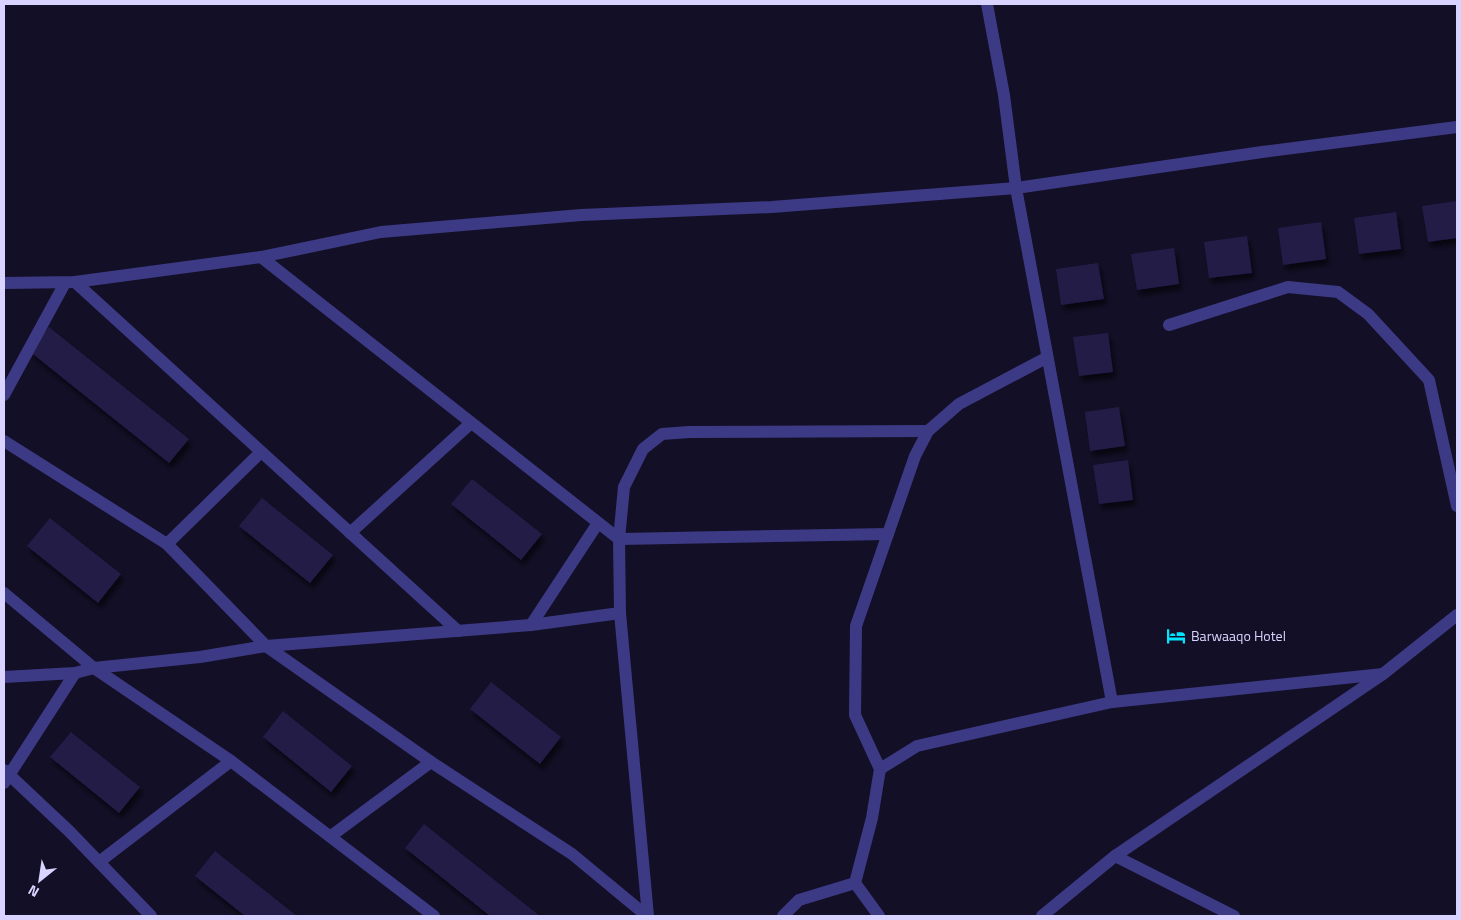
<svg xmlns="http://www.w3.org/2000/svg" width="1461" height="920" viewBox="0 0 1461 920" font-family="'Titillium Web',sans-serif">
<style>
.building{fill:#241b47;filter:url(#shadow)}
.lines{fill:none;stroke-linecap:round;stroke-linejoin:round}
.minor{stroke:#3d3a85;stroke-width:12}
.labels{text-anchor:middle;stroke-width:4;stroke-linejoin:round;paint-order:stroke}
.poi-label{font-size:14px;fill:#d9d4ff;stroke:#130f26;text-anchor:start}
</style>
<defs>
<filter id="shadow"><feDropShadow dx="3" dy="5.5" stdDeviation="2.5" flood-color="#0009"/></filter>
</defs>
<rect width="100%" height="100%" fill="#130f26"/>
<g class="building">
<polygon points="1457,201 1457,238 1428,242 1422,206"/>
<polygon points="1396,212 1401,249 1359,254 1354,218"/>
<polygon points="1321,222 1326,259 1283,265 1278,228"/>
<polygon points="1247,236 1252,273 1209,278 1204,242"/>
<polygon points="1174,248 1179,284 1137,290 1131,254"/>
<polygon points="1098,263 1104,299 1061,305 1056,269"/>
<polygon points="49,327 189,439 169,463 29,351"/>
<polygon points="1108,333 1113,372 1079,376 1073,337"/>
<polygon points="1119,407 1125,446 1090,451 1085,412"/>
<polygon points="1128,460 1133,500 1099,504 1093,465"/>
<polygon points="472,479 542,534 521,560 451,504"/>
<polygon points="262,498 333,555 310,583 239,526"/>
<polygon points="50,518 121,574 98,603 27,546"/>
<polygon points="491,682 561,737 540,764 470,709"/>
<polygon points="283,711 352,766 331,792 263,737"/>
<polygon points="71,732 140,787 119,813 50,757"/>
<polygon points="424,824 540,916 490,916 405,848"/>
<polygon points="215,851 297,916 245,916 195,876"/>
</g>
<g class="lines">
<g class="minor">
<polyline points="987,4 1004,95 1016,188 1112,702"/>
<polyline points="261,257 619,539 888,534"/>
<polyline points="75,282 458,631"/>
<polyline points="4,283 75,282 261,257 381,232 581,215 772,207 1016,188 1262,152 1457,127"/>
<polyline points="1169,325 1288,287 1338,292 1368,314 1429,380 1457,506"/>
<polyline points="4,395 65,283"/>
<polyline points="4,441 167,544 266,646 431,762 572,854 647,916"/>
<polyline points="350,533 471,423"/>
<polyline points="167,544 261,452"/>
<polyline points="4,593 94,668 231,761 434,916"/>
<polyline points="531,625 598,523"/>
<polyline points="4,677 75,673 94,668 200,657 266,646 531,625 620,613"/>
<polyline points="880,769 917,746 1112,702 1383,674"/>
<polyline points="4,770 69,831 151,916"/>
<polyline points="4,783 75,673"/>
<polyline points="331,836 431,762"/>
<polyline points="1115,856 1234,916"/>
<polyline points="99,862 231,761"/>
<polyline points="648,916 620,613 619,539 624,487 643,449 662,434 689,432 928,431"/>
<polyline points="783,916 799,900 855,883"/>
<polyline points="879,916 855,883 872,818 880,769 855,715 856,626 915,456 928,431 959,404 1046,358"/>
<polyline points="1042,916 1115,856 1383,674 1457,615"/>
</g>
</g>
<defs>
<g id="hotel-bare" transform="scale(1.5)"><path d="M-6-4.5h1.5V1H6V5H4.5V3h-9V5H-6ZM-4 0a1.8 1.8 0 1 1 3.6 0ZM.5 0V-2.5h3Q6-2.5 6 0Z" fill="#00e5ff" stroke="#130f26" stroke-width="2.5" paint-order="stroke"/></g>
</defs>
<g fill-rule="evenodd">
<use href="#hotel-bare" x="1176" y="636"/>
</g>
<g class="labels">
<g class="poi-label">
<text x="1191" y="641">Barwaaqo Hotel</text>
</g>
</g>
<rect width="1461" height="920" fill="none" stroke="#d9d4ff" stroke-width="10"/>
<g transform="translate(40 880) rotate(210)" stroke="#130f26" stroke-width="4" paint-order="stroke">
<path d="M0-4L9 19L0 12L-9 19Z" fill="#d9d4ff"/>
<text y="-8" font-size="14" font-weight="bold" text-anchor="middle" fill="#d9d4ff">N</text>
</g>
</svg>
